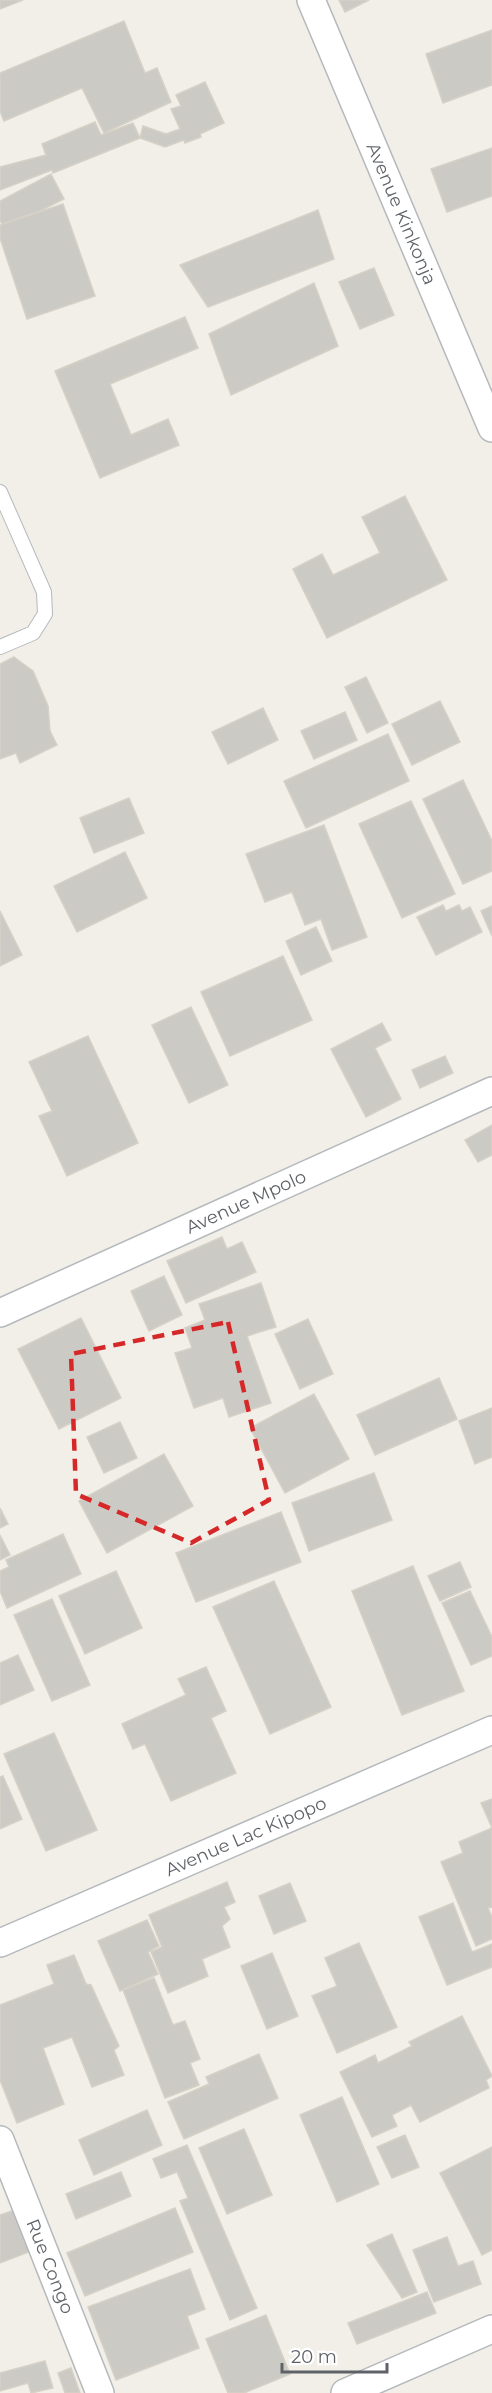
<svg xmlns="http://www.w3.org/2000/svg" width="492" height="2393" viewBox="0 0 492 2393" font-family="Montserrat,sans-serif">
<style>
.building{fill:#cccac5;stroke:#d6d1c6;stroke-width:1.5}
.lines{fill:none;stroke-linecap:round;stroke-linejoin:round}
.service-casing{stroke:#b5b8bc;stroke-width:16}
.minor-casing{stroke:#b5b8bc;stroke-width:30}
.service{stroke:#fff;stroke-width:14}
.minor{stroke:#fff;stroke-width:27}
.marked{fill:none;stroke:#d62828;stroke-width:4.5;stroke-dasharray:12 8;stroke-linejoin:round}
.labels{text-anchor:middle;stroke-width:5;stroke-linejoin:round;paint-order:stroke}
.street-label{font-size:18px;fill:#5f6368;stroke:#fff}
</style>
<rect width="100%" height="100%" fill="#f1efe8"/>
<g class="building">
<polygon points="0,0 23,0 0,9"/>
<polygon points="339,0 369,0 345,12"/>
<polygon points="124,21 145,73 157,68 171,102 104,133 82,88 4,121 0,111 0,73"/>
<polygon points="492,30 492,85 443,103 426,54"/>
<polygon points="205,82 224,123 200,134 201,137 185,143 184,140 165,147 140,138 143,126 166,134 180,129 171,109 181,106 176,95"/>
<polygon points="95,122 101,135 133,123 140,138 53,173 52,170 0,190 0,167 46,155 42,144"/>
<polygon points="492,148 492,196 447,212 431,169"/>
<polygon points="51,174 64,199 40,211 2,224 0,220 0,201"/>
<polygon points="63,204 95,296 27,319 0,238 0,225"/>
<polygon points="318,210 334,259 208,307 180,265"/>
<polygon points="374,268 394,315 360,329 339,282"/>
<polygon points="314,283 338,346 231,395 209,334"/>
<polygon points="185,317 198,348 110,384 131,435 168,419 179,445 100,478 55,371"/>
<polygon points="405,496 447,580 327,638 293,569 322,554 333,575 380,553 362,517"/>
<polygon points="14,657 33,671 48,706 50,731 57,745 20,763 16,753 0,759 0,664"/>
<polygon points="366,677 388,723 367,733 345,687"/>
<polygon points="440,701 460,742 412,765 392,724"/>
<polygon points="263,708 278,740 228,764 212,732"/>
<polygon points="345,712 357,740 314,759 301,731"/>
<polygon points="388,734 409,781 306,828 284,781"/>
<polygon points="463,780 492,841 492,871 463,884 423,799"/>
<polygon points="129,798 144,833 94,853 80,818"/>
<polygon points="411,801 455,894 402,918 359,824"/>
<polygon points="324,825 367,937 332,950 321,919 305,925 292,892 265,902 246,854"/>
<polygon points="125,852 147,898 77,932 54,886"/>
<polygon points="443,905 446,911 459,905 462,911 470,907 482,932 436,955 417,917"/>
<polygon points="492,906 492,936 481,911"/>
<polygon points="0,911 22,955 0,966"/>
<polygon points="316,927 332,961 301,975 286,941"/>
<polygon points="283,956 312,1020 230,1056 201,992"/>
<polygon points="191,1007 228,1085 189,1103 152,1025"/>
<polygon points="382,1023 391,1040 375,1048 401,1099 366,1117 331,1049"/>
<polygon points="88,1036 138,1143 67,1176 39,1116 52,1111 29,1062"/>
<polygon points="445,1056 453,1073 420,1088 412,1070"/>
<polygon points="492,1125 492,1155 478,1162 465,1140"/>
<polygon points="222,1237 227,1249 242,1242 256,1272 186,1303 167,1261"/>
<polygon points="164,1276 182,1315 149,1331 131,1291"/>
<polygon points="261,1283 276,1327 247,1336 271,1403 229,1417 223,1398 194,1408 175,1353 192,1348 185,1328 205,1320 199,1304"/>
<polygon points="81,1318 121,1398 59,1429 18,1349"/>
<polygon points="308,1319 333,1374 300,1389 275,1334"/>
<polygon points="439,1378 457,1419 375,1455 357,1415"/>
<polygon points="314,1394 349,1459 285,1493 250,1428"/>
<polygon points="492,1408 492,1457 475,1464 459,1421"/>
<polygon points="120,1422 137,1458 104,1473 87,1437"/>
<polygon points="164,1454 193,1506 107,1553 79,1501"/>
<polygon points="374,1473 392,1520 309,1551 292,1503"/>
<polygon points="0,1508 8,1524 0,1528"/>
<polygon points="281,1512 301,1562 196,1602 176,1553"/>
<polygon points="63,1534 81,1574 7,1608 0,1591 0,1571 9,1567 6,1560"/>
<polygon points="0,1535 10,1555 0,1560"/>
<polygon points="460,1562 471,1587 440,1601 428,1576"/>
<polygon points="413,1566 464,1691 402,1715 352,1591"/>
<polygon points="116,1571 142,1628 85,1654 59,1596"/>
<polygon points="274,1581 331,1707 270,1734 213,1607"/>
<polygon points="470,1591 492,1637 492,1656 471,1665 442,1603"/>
<polygon points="52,1599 90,1685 52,1701 14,1615"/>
<polygon points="18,1655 34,1690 0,1705 0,1663"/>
<polygon points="206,1667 226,1711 211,1718 236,1773 171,1801 145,1744 133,1749 122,1724 186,1695 178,1679"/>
<polygon points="54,1733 97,1830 46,1851 4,1754"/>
<polygon points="3,1776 22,1819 0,1829 0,1777"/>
<polygon points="492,1799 492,1907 488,1908 492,1917 492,1939 476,1946 441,1862 463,1853 459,1842 492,1828 481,1803"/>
<polygon points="227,1882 235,1902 224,1907 230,1919 222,1926 230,1947 202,1959 208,1976 168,1993 151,1952 162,1947 149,1915"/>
<polygon points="290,1883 306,1921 274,1934 259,1896"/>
<polygon points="453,1903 472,1952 492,1944 492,1967 447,1985 419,1917"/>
<polygon points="147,1920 159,1946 148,1952 158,1974 120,1991 98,1941"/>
<polygon points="359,1943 397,2027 337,2053 312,1996 337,1986 325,1958"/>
<polygon points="272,1953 298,2016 267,2029 241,1966"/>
<polygon points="74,1955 86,1984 91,1985 119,2046 114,2050 124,2075 92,2087 72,2037 43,2048 64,2104 17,2123 0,2080 0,2005 54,1984 47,1965"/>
<polygon points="154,1978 173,2025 185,2021 200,2059 190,2063 199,2085 165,2098 123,1990"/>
<polygon points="462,2016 492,2076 486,2080 489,2088 420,2122 411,2105 392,2115 397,2126 372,2137 340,2072 375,2055 378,2063 412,2046 409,2042"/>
<polygon points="259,2054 278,2098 184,2139 168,2102 209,2084 206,2077"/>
<polygon points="342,2097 379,2184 337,2202 300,2115"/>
<polygon points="147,2110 162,2145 94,2175 79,2140"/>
<polygon points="244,2129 272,2195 227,2214 199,2148"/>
<polygon points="405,2135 419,2167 392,2178 377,2147"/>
<polygon points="187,2145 257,2308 230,2320 180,2201 188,2198 177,2172 161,2178 153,2159"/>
<polygon points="492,2147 492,2250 482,2255 440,2173"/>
<polygon points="121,2172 131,2196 76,2219 66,2194"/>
<polygon points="175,2208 193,2252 85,2296 67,2253"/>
<polygon points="15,2210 31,2251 0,2263 0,2215"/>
<polygon points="392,2234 417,2292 402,2298 367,2245"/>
<polygon points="447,2237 458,2266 473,2261 481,2284 434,2302 413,2250"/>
<polygon points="190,2269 205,2309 187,2316 199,2348 116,2380 88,2307"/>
<polygon points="427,2292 436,2313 357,2344 348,2323"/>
<polygon points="266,2315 290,2374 244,2393 228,2393 206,2339"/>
<polygon points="45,2361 53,2388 31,2393 28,2383 0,2391 0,2373"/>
<polygon points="71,2368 80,2393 65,2393 58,2373"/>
</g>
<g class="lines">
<g class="service-casing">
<polyline id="service" points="0,492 44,592 45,614 33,633 0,647"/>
</g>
<g class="minor-casing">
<g id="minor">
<path id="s1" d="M311,0L492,428"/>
<path id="s2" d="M0,1313L492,1091"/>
<path id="s3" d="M0,1943L492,1730"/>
<path id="s4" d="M0,2140L100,2393"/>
<polyline points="345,2393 492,2329"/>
</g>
</g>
<use href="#service" class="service"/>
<use href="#minor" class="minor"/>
</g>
<path class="marked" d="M228,1322L269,1500L191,1543L76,1494L71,1354Z"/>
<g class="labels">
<g class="street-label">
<text dy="6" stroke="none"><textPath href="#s1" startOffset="232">Avenue Kinkonja</textPath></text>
<text dy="6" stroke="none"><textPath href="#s2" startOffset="270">Avenue Mpolo</textPath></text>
<text dy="6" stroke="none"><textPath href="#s3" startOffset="268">Avenue Lac Kipopo</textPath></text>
<text dy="6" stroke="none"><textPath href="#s4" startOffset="136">Rue Congo</textPath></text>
</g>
</g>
<path d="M282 2363v9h105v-9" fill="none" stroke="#5f6368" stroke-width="3"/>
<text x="291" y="2363" font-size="18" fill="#5f6368" stroke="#ffffff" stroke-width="4.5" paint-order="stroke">20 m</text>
</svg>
